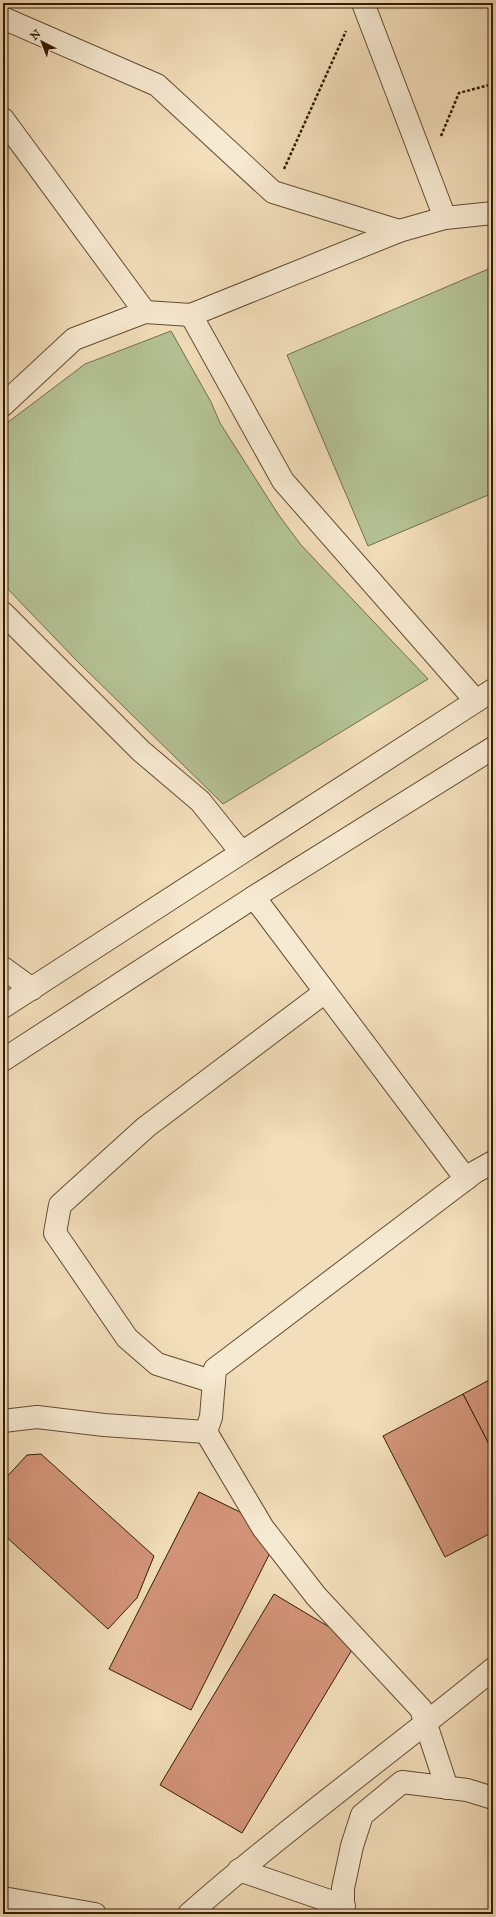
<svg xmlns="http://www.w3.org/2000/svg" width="496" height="1917" viewBox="0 0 496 1917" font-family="'IM FELL Great Primer',serif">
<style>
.green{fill:#b4c295;stroke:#746e4c}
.building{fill:#d3947a;stroke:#351b04}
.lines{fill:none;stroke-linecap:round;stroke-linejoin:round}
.minor-casing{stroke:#644c32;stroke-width:24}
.path{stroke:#351b04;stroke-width:2.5;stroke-dasharray:3 2;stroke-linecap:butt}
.minor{stroke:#f7ead2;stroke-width:22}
</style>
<rect width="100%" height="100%" fill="#f2deba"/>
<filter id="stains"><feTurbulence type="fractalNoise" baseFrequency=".005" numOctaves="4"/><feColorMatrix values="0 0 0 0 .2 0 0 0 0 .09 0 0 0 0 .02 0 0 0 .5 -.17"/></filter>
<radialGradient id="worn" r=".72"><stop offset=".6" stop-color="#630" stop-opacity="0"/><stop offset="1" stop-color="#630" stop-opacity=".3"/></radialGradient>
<g class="green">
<polygon points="493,267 493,493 368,546 287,355"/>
<polygon points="171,331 211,402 220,423 278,514 301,545 428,679 223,804 77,661 3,584 3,426 85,364"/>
</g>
<g class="building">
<polygon points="493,1378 493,1452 463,1394"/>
<polygon points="463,1394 493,1452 493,1532 445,1557 383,1436"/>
<polygon points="41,1454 154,1556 137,1598 108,1629 3,1534 3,1481 27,1455"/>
<polygon points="199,1492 240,1512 273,1547 191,1710 109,1669"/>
<polygon points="274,1594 356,1643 242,1833 160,1785"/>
</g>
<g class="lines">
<g class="minor-casing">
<g id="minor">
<polyline points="363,3 445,218"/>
<polyline points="3,18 157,85 273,192 399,231"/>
<polyline points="3,119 145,312"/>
<polyline points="191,315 283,481 476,701"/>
<polyline points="3,405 74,339 145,312 191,315 399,231 445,218 493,213"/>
<polyline points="3,613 141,751 200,801 241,852"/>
<polyline points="254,897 466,1179"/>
<polyline points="3,968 32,989"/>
<polyline points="3,1007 493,690"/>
<polyline points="3,1060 254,897 493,748"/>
<polyline points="214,1382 157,1364 127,1338 55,1233 60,1205 146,1127 325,992"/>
<polyline points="3,1421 37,1417 104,1425 206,1432"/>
<polyline points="447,1788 421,1709 316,1596 263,1528 206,1432 211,1417 215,1369 475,1172 493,1162"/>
<polyline points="239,1870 344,1906"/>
<polyline points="3,1898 95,1914"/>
<path d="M189,1914C287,1828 393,1751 493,1669"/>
<polyline points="343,1914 343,1888 352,1846 362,1815 402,1782 467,1790 493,1798"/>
</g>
</g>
<g class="path">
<polyline points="441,136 459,93 493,84"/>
<polyline points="284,169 346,31"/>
</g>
<use href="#minor" class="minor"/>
</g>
<rect width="496" height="1917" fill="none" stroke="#f2deba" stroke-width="16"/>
<rect x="4" y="4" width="488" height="1909" fill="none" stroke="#351b04" stroke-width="2"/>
<rect x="8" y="8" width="480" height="1901" fill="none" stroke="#351b04"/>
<g transform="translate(42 42) rotate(318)" stroke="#f7ead2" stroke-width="3" paint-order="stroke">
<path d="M0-3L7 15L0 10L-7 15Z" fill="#351b04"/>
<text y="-6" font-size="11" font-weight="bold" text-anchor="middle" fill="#351b04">N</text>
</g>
<rect width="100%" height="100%" filter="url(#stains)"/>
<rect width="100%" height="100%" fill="url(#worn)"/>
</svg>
